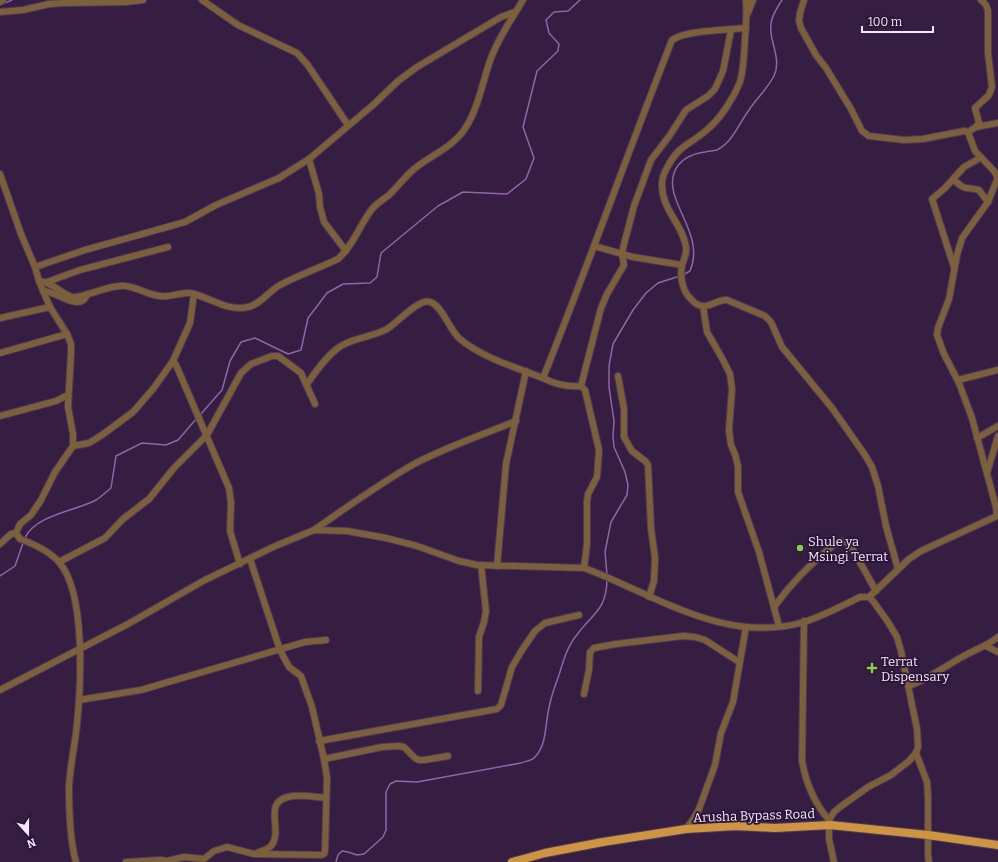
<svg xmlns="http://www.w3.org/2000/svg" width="998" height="862" viewBox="0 0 998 862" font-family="Bitter,serif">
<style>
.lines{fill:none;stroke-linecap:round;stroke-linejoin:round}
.stream{stroke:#9164a6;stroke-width:1.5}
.minor-casing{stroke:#503a5b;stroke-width:8}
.major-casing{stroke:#503a5b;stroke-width:10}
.minor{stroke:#7c603b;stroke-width:6}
.major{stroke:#ce9442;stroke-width:8}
.poi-dot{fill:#88cf49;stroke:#2b1537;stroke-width:1.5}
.labels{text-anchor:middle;stroke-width:3.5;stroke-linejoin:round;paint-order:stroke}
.poi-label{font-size:13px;fill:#f4e6fd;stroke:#2b1537;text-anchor:start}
.street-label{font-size:13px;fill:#f4e6fd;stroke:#2b1537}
</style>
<rect width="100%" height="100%" fill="#351e41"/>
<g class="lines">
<g class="stream">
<polyline points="2,4 12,0"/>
<path d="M683,275L690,271C706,234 664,202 674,173C679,159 691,154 705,152C708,151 713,151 717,150C733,142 739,123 749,110C757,98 767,89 774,76C783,57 766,38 772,19C774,13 778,6 782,0"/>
<polyline points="200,415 222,390 230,361 241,342 255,338 288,354 301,350 308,318 327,293 343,284 370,283 377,277 381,253 438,206 463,192 507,194 526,179 534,158 523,127 537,71 558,51 559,44 549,33 546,20 554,12 568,11 580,0"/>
<path d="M25,538C35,515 76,511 96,500C101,497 106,492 111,488L116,456L142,443L166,445L178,440L197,418"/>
<polyline points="607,575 605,552 611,522 627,495 628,485 625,472 614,447 613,436 614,421 609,387 609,366 613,344 633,310 646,293 658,283 680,276"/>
<polyline points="0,576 15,566 23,543"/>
<path d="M336,862L338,855L342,851L348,852L357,855L364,854L383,837L386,830V792L390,784L396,781L417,782L521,763C525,761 532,761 535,757C547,745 545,724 549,708C551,696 555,686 559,675C563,662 567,647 576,636C592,613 607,611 607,578"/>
</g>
<g class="minor-casing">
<g id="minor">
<polyline points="202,0 238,25 297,53 307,64 348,125"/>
<path d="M746,0C747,14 746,26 745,39C744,54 744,68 740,82C734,97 722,116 710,127C694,143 679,144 668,166C665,171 662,177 662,183C661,210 683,224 686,247C687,254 684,259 682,265C680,276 682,291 691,299C694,303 699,306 704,306C712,306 719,299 727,300L765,316L771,322L782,347L832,408L865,455L872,467L878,486L886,526L898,569"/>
<polyline points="804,0 800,13 799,21 801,28 816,55 826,68 851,109 862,131 869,136 904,140 923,139 964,131 968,132 975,151 994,171 998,178"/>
<polyline points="0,2 3,0"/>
<polyline points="0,12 23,10 49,4 64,3 126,2 143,0"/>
<polyline points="748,13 753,0"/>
<polyline points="976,127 998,123"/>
<polyline points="968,132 976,127 979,123 975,108 989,95 992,87 988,53 988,11 986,5 981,0"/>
<polyline points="309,159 319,194 320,207 324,222 346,251"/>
<path d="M0,174L21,234L35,267L39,281L50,307L67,334L71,344V353L68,407L73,434V446L55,472L41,500L31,515L20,524L16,533L20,539C34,544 48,550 59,562C86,593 81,684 77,724C75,745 70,766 69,787C69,809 70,841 76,862"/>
<path d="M953,179C967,192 964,186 979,190L988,202"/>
<polyline points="594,246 633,257 682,265"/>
<polyline points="35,267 85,250 185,222 216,205 279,178 309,159 373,105 398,81 417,67 501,17 515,12"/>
<polyline points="954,267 932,199 945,188 964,167 980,158"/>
<path d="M39,281C54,283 60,293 72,297C82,299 110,284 125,286C137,287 148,295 160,296C170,298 180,292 190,293C210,297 227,312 248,307C261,304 268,292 280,285C299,275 319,268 338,259C355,243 359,226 372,209C377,203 383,200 389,195C397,187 405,177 414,169C431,155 454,147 466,127C480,105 483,77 493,53C501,34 513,17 523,0"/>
<polyline points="47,282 80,270 168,247"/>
<path d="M43,291C54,291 73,306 82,301C85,300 86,296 88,294"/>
<polyline points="703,306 707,332 722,358 730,374 732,389 729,430 731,445 735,454 738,466 738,492 759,552 779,626"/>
<polyline points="0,318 50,307"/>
<polyline points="0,353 67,334"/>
<polyline points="173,361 176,365 229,488 231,503 230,531 240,564"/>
<polyline points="618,376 624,409 624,437 632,451 645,461 648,465 651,528 655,558 654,581 649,597"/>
<path d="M543,378C588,266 628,152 672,40C686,30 727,30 746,28"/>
<polyline points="958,380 998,370"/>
<path d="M307,384C316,371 328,354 341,346C355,337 373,337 387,329C397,323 419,298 430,302C442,305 450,331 460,339C481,357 517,368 543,378C556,385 567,387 581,386L585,390L599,450L597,477L588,494L587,502V544L584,568"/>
<polyline points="581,386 601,308 607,294 624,265 622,254 623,248 634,206 651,160 670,135 686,110 708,96 715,89 723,71 731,30"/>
<polyline points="0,416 56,401 68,395"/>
<polyline points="977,438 998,426"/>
<polyline points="73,446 89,443 102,435 133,412 153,389 173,361 190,323 194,294"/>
<polyline points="987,473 998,436"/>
<path d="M314,530C347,507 379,484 414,464C446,447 482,435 516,421"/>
<polyline points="0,544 11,534 16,533"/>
<polyline points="59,562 105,538 123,519 149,499 174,468 207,435 241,373 251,364 272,356 278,356 301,373 315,404"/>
<polyline points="497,566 506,464 526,371"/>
<polyline points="869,597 909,559 921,551 997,516 996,507 972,418 959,383 944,354 937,335 938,328 949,299 957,255 962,238 988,202 998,177"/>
<path d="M774,607C792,582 812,562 836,543L841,541L848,543L852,548L876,591"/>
<path d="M804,621L802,761C806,783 815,804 829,820"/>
<polyline points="986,646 998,652"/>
<path d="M909,686C928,679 944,667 962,657C974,650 987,646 998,637"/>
<path d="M0,690L128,624L203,581L273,547L314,530L347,531L386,538L417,546L459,561L477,565L584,568C604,575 621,584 640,592C691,616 747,639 804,622C823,616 842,606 860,597H869L873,601L888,622L897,637L901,651L917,729L918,747L916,753L909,761L891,775L868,787L840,807L834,812L829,820V839L834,862"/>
<polyline points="478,691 479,637 484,622 486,611 481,565"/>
<polyline points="584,694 589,670 590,652 594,648 616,644 683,636 695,637 705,640 739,662"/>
<polyline points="79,700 141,690 305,642 326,640"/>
<polyline points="319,741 497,709 501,705 512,667 522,650 535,631 545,623 579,615"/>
<polyline points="916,753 927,782 928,797 928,855 929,862"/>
<polyline points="324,759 382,747 399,746 404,747 415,758 419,760 424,760 448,756"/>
<polyline points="686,829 694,818 699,809 715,765 721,733 733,702 746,627"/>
<path d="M257,853C262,851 268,849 271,846C284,831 262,803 288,797C300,794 314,797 326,798"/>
<polyline points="167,861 184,857 204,859 214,851 227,847 254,854 321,855 324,854 325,851 327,778 324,759 312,707 301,676 289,667 280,650 250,559"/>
<polyline points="126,862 161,860 169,862"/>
</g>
</g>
<g class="major-casing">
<polyline id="major" points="512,862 545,853 603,842 686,829 736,826 775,828 830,825 928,835 998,845"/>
</g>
<use href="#minor" class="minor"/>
<use href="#major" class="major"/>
</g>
<g class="poi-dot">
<circle cx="800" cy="548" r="4"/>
<path d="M870 662h4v4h4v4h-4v4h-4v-4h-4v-4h4z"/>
</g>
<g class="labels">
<g class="poi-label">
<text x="808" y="546">Shule ya<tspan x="808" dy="15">Msingi Terrat</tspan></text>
<text x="881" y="666">Terrat<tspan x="881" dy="15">Dispensary</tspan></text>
</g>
<g class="street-label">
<text transform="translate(754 815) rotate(-2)" y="5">Arusha Bypass Road</text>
</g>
</g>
<g transform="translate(28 834) rotate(159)" stroke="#2b1537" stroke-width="3" paint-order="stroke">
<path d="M0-3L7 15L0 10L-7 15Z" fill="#f4e6fd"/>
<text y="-6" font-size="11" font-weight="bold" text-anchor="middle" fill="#f4e6fd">N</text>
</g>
<path d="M862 26v6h71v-6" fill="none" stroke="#f4e6fd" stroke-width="2"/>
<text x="868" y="26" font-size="12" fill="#f4e6fd" stroke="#2b1537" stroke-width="3" paint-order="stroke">100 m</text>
</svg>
